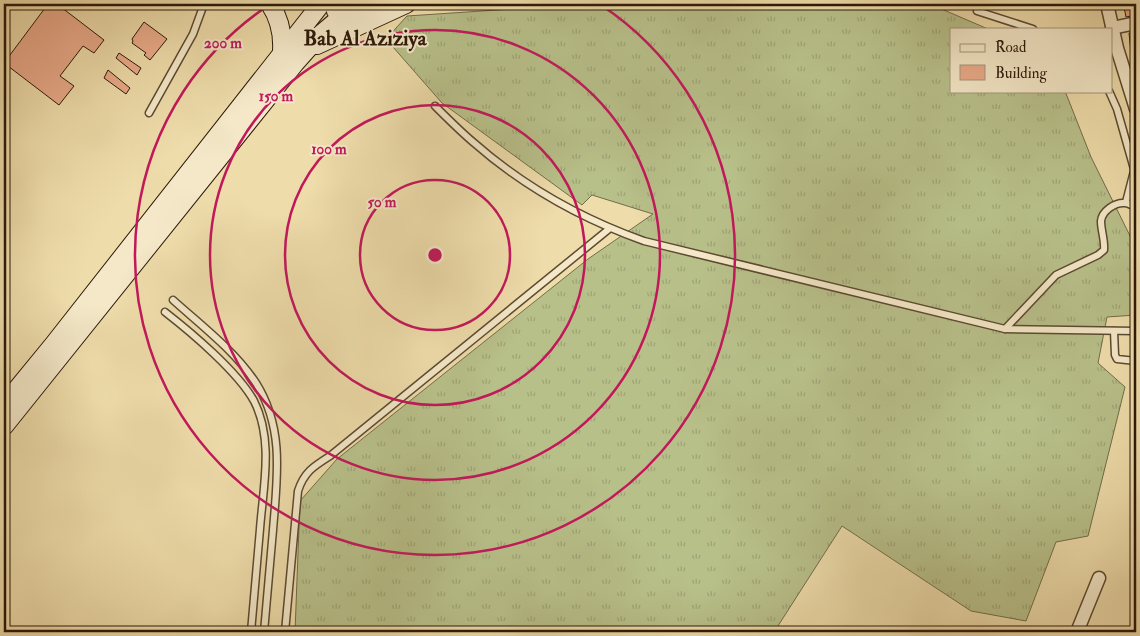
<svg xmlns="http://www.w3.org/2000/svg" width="1140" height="636" viewBox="0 0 1140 636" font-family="'IM FELL Double Pica',serif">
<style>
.grass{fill:url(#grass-tufts);stroke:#726c4a}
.building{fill:#e9aa89;stroke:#2c1909}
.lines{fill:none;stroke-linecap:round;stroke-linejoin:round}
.lane-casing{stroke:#5c4a31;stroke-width:9}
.street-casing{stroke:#5c4a31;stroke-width:15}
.secondary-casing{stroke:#2c1909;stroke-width:20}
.lane{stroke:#f4e8c8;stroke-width:6}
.street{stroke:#f4e8c8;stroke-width:12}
.secondary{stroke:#f4e8c8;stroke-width:18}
.ring{fill:none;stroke:#c2185b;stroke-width:2.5}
.labels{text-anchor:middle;stroke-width:4;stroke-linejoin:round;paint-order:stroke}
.district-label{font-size:21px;font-weight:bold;fill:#2c1909;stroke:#f4e8c8}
.centre{fill:#c2185b;stroke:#f4e8c8;stroke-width:2.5}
.ring-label{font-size:15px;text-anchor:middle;font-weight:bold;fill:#c2185b;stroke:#f4e8c8;stroke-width:4;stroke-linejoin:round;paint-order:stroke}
</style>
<defs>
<pattern id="grass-tufts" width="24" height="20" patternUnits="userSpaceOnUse" patternTransform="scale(1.25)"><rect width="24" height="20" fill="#b8c08a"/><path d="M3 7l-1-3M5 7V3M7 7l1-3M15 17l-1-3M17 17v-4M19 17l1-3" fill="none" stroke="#9ea476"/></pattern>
</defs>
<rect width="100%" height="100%" fill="#eedcaa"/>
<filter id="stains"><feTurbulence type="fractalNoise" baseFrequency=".004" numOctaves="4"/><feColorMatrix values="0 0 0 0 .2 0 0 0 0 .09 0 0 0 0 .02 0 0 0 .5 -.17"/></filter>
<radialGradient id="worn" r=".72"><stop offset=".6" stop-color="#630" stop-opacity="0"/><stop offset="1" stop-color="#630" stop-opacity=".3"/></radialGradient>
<polygon class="grass" points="587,4 683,4 778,8 930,4 988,29 951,29 951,91 1065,91 1091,157 1136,248 1136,315 1107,317 1098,363 1125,387 1088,536 1056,542 1026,621 971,611 842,526 776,629 781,632 295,632 300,501 337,459 588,259 653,214 592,195 582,205 442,103 386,39 407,16"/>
<g class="building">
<polygon points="48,4 57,4 104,40 94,53 83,46 60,76 74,86 59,105 4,63"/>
<polygon points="1124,7 1136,8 1136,15 1126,17"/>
<polygon points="144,22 167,39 150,60 144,55 146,53 132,43 133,41 132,39"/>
<polygon points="1136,31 1136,51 1131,52 1129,33"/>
<polygon points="119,53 141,68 137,75 116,58"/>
<polygon points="108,70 130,88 126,94 104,78"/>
</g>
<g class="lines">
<g class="lane-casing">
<g id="lane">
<polyline points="977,11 1033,29"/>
<polyline points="1109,91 1117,109 1136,176"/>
<path d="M435,106C447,118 460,131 473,142C523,186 582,219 644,241L1005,329L1136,331"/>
<polyline points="149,113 193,34 204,4"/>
<polyline points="1126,202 1134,171"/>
<path d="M173,300C202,326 235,351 256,383C285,429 277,479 273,530C270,564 267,598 264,632"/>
<path d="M165,312C192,333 238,372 254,401C274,440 263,488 260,529C257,564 254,598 251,632"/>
<path d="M1005,329L1056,275L1098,255L1104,250C1105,240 1101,231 1101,221C1102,211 1115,202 1125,203C1128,203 1133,206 1136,207"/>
<polyline points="1114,331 1115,355 1117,359 1136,361"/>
<path d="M285,632L298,491C304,472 314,466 330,456L609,229"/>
</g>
</g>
<g class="street-casing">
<g id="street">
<polyline points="1107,4 1117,48 1136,109"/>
<polyline points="1112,28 1136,23"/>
<polyline points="1077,632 1099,578"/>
</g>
</g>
<g class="secondary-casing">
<g id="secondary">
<path d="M270,4C280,19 283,34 282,51"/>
<path d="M336,11C348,16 358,11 367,4"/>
<polyline points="317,45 406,4"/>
<polyline points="4,405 54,344 321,4"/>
<polyline points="4,426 295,63 320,35 346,13"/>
</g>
</g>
<use href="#lane" class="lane"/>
<use href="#street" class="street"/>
<use href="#secondary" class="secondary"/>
</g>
<g class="ring">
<circle cx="435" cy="255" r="75"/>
<circle cx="435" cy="255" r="150"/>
<circle cx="435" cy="255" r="225"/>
<path d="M601 5A300 300 0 1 1 269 5"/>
</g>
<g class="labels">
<g class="district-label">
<text x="365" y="45">Bab Al Aziziya</text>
</g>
</g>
<circle cx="435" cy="255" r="8" class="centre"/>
<g class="ring-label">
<text x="223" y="48">200 m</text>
<text x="276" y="101">150 m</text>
<text x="329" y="154">100 m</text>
<text x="382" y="207">50 m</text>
</g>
<rect width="1140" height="636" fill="none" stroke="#eedcaa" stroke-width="20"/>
<rect x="5" y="5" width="1130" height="626" fill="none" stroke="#2c1909" stroke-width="2.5"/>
<rect x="10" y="10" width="1120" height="616" fill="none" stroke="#2c1909"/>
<rect x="950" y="28" width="162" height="65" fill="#f4e8c8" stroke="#a4957c"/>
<rect x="960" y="44" width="25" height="8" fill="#f4e8c8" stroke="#a4957c"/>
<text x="995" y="52" font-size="15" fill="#2c1909">Road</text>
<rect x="960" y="65" width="25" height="15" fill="#e9aa89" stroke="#a4957c"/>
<text x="995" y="78" font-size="15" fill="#2c1909">Building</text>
<rect width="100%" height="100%" filter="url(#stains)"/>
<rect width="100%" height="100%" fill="url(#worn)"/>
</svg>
